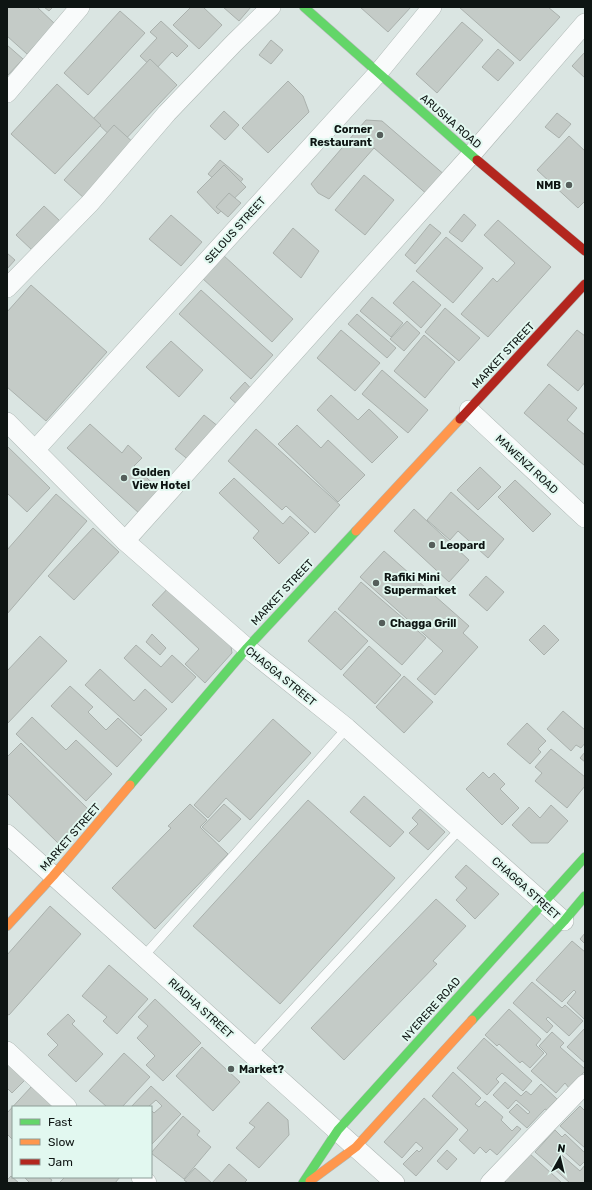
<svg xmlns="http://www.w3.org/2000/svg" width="592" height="1190" viewBox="0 0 592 1190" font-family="Rubik,sans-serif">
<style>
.building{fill:#c4cbc7;stroke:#aab1ad}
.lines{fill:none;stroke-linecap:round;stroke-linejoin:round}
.lane-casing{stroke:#afb8b5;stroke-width:10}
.street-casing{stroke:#afb8b5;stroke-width:20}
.fast-casing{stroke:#afb8b5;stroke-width:10}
.slow-casing{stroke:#afb8b5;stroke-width:10}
.jam-casing{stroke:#afb8b5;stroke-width:10}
.lane{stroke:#f9fbfb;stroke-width:9}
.street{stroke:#f9fbfb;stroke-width:19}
.fast{stroke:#63d668;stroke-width:9}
.slow{stroke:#ff974d;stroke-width:9}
.jam{stroke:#b3261e;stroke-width:9}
.poi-dot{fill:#555e5b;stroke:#e2f8f0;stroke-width:1.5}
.labels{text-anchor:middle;stroke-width:4;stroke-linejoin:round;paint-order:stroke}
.street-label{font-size:11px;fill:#0e1513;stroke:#e2f8f0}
.poi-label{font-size:11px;font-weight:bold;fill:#0e1513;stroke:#e2f8f0;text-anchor:start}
</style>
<rect width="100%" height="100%" fill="#dae5e2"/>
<g class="building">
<polygon points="7,7 37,7 55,24 27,54 7,36"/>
<polygon points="44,7 53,7 49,11"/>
<polygon points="191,7 203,7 222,25 199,49 173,25"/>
<polygon points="223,7 251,7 239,21"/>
<polygon points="360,7 411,7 388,32"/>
<polygon points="459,7 548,7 560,17 520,61"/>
<polygon points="120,11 145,33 88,95 64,73"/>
<polygon points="161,21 188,46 177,57 172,52 155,70 140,56 157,38 150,32"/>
<polygon points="462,22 483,40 437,93 416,74"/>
<polygon points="271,40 283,50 271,64 259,55"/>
<polygon points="7,45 23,59 7,76"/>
<polygon points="498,49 514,63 498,81 482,67"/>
<polygon points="585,52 585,78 572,66"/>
<polygon points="150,59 177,85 120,145 93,119"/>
<polygon points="288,81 303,96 309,112 268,153 242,128"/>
<polygon points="57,84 101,125 55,174 11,134"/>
<polygon points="224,111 239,125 225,140 210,126"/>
<polygon points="557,113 571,124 559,138 545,127"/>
<polygon points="366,120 382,121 446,176 429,196 374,148 329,199 318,193 311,184"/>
<polygon points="114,125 136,145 85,199 64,180"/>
<polygon points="569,136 585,151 585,201 578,208 537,170"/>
<polygon points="220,160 243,179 231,193 208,174"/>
<polygon points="224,165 246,187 218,214 197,192"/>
<polygon points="364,175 394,200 365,235 335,210"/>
<polygon points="229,193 241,203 228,217 216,207"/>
<polygon points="44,206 60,221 32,250 16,235"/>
<polygon points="464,214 476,225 462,242 449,232"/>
<polygon points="171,215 202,242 181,266 149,239"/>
<polygon points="498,220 551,267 488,337 461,314 493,278 497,282 515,263 484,235"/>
<polygon points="430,224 441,233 415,264 405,255"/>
<polygon points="293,228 319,251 301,278 273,253"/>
<polygon points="446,237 483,268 453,303 416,271"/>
<polygon points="7,253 15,260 7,269"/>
<polygon points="223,255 293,319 272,342 202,278"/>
<polygon points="413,281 441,305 421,328 393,303"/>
<polygon points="31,285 107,352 46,421 7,387 7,312"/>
<polygon points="201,290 273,355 251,379 179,314"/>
<polygon points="372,297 403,323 391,337 360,311"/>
<polygon points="445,308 480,338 459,361 425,332"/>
<polygon points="357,314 396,348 387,358 348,324"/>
<polygon points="407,321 420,333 404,351 390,339"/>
<polygon points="341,330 380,363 355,391 317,358"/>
<polygon points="577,330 585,336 585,382 578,391 547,365"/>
<polygon points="424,335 455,362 425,398 394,371"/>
<polygon points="171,341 203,370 179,397 146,367"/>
<polygon points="382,370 428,410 408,433 362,394"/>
<polygon points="245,382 254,392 240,407 230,398"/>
<polygon points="549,384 577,408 567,420 585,435 585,466 524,413"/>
<polygon points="331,395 358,420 369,409 398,437 372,463 317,410"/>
<polygon points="204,415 219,427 190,461 175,449"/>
<polygon points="90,424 122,453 128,445 142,458 134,466 161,491 140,514 67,448"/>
<polygon points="297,425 321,448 328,440 365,475 338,502 278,444"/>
<polygon points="256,429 340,505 315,533 286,506 282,510 228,461"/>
<polygon points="7,446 50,488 27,512 7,493"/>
<polygon points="480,467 501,487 478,510 457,490"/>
<polygon points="234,478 283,524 290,516 309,533 279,564 253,538 259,531 219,493"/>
<polygon points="515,480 551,514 533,532 498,497"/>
<polygon points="451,492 504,539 488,558 458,531 450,540 427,520"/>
<polygon points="56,494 87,521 7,614 7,550"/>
<polygon points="414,509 469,560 449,582 394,531"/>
<polygon points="93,528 119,552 74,600 48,576"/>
<polygon points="384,551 469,626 463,633 478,647 435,695 417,679 443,651 360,577"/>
<polygon points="486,576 504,592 487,611 469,595"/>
<polygon points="361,582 426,638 402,665 338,609"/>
<polygon points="172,584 230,640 232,653 205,683 185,664 199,649 152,605"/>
<polygon points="335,611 368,641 341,670 308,641"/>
<polygon points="544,625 559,640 544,655 529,640"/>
<polygon points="152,634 166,648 160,655 146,642"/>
<polygon points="40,636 67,661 7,724 7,671"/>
<polygon points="136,645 161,667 172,655 196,677 172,703 124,658"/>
<polygon points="369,646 401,675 375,704 343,675"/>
<polygon points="100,669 134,701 145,689 167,709 141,736 85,685"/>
<polygon points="404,676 433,702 404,733 376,707"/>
<polygon points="70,686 93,707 88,712 106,730 118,718 142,740 117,767 51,706"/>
<polygon points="563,711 585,730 585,743 581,748 576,745 571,751 547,729"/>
<polygon points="32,717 66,750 76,740 112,774 86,801 16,734"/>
<polygon points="273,719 311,753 250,820 226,798 208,818 194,805"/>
<polygon points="527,723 546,741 538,749 541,752 530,764 507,744"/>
<polygon points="21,743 91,812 59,844 7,793 7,757"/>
<polygon points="551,749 585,777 585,786 567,808 535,781 542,773 535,767"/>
<polygon points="585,752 585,762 580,758"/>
<polygon points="483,772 489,778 494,773 505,784 500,789 519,808 502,825 466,789"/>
<polygon points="364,796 404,832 390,847 350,812"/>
<polygon points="308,800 395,878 280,1004 193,926"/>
<polygon points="190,804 207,820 200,827 228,854 155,929 112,888 171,828 168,826"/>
<polygon points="224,804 241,819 219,842 202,827"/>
<polygon points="551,805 568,821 548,843 531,843 512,825 529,807 540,818"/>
<polygon points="420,809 445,832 428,850 409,833 418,824 412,818"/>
<polygon points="466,865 499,894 475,919 456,900 467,888 455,877"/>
<polygon points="436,899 466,926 433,961 437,964 344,1060 311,1028"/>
<polygon points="50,906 81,934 9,1015 7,1014 7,955"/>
<polygon points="585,933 585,944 580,939"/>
<polygon points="572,941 585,952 585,1020 567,1003 576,992 574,990 562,1002 536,980"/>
<polygon points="109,965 148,999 117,1034 103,1021 107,1017 82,996"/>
<polygon points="532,982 562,1008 565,1005 583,1021 569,1036 548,1017 546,1019 553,1026 547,1033 513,1003"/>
<polygon points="155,999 201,1043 163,1081 146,1065 155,1056 137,1038 148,1026 138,1017"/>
<polygon points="509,1009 541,1039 536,1045 544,1053 530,1068 522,1061 520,1063 499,1044 497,1046 485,1035"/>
<polygon points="68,1014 75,1021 72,1024 103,1054 76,1082 48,1055 58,1045 47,1034"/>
<polygon points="585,1028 585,1063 567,1047"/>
<polygon points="552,1032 564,1043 560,1047 585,1069 585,1071 569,1088 565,1083 556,1093 531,1071 547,1054 539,1046"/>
<polygon points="484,1038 532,1081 523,1091 502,1073 496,1079 499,1082 487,1095 457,1068"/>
<polygon points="202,1047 240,1082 213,1111 176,1076"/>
<polygon points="124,1053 150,1077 122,1107 107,1107 89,1091"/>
<polygon points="7,1056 29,1076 12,1093 7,1088"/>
<polygon points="453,1072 481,1098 475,1104 479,1107 485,1101 503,1117 501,1120 512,1131 517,1126 521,1129 497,1155 490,1149 486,1153 480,1147 474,1154 459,1140 468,1130 432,1096"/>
<polygon points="505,1082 521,1096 526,1091 531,1095 541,1084 557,1099 547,1110 545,1109 527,1128 509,1112 517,1104 528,1114 530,1112 516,1100 508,1109 493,1095"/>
<polygon points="32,1086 54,1107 13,1107 13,1140 7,1134 7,1113"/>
<polygon points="151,1086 181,1114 151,1145 151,1110 154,1113 162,1106 156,1100 148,1107 131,1107"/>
<polygon points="424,1098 458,1129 416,1176 403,1164 417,1150 419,1152 423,1148 416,1142 402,1158 384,1142"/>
<polygon points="268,1102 288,1120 289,1135 259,1168 236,1148 255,1127 249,1123"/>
<polygon points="580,1106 585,1111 585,1148 560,1126"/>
<polygon points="183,1116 200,1131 197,1135 211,1147 184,1179 151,1153"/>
<polygon points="555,1130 562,1137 565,1134 585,1153 585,1161 580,1166 559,1147 556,1150 580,1171 585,1165 585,1183 570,1183 535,1152"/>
<polygon points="447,1150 457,1159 447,1170 437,1161"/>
<polygon points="529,1153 562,1183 507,1183 505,1181"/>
<polygon points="229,1164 247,1180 244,1183 188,1183 184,1180 195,1168 212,1183"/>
<polygon points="11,1176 19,1183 7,1183 7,1180"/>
<polygon points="26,1177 48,1177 52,1180 50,1183 30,1183 25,1178"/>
<polygon points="65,1177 120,1177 115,1183 59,1183"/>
</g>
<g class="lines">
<g class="lane-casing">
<g id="lane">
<polyline points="143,957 347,728"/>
<polyline points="252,1054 460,829"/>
</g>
</g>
<g class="street-casing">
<g id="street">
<polyline points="7,93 80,7"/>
<polyline points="7,288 90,203 167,113 234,43 271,7"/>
<polyline points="469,410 585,518"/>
<polyline points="7,422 125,541 247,648 347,728 564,921"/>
<polyline points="35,450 378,73 432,7"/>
<polyline points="125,541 471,155 585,23"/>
<polyline points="7,834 395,1183"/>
<polyline points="7,1051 67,1107"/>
<polyline points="141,1177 147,1183"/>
<polyline points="490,1183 585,1084"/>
</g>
</g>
<g class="fast-casing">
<g id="fast">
<polyline points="304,7 477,160"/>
<polyline points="130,785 247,648 356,531"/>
<polyline points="472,1020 564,921 585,896"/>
<polyline points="303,1183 338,1130 585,857"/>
</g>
</g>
<g class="slow-casing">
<g id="slow">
<polyline points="356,531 460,419"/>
<polyline points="7,926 53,876 130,785"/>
<polyline points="310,1181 356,1147 472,1020"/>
</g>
</g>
<g class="jam-casing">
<g id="jam">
<polyline points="477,160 585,251"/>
<polyline points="460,419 585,284"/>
</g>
</g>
<use href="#lane" class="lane"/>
<use href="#street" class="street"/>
<use href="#fast" class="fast"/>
<use href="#slow" class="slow"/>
<use href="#jam" class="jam"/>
</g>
<g class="poi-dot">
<circle cx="380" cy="135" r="4"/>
<circle cx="569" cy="185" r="4"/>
<circle cx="124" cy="478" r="4"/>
<circle cx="432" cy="545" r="4"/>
<circle cx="376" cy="583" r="4"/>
<circle cx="382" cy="623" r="4"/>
<circle cx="231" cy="1069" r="4"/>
</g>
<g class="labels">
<g class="street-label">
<text transform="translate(451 121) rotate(41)" y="4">ARUSHA ROAD</text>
<text transform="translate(235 230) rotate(-48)" y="4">SELOUS STREET</text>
<text transform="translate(503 355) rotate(-47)" y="4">MARKET STREET</text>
<text transform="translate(527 464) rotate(43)" y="4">MAWENZI ROAD</text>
<text transform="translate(282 592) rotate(-47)" y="4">MARKET STREET</text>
<text transform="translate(281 676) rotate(39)" y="4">CHAGGA STREET</text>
<text transform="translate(70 837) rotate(-49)" y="4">MARKET STREET</text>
<text transform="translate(526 888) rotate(42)" y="4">CHAGGA STREET</text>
<text transform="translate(201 1008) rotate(42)" y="4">RIADHA STREET</text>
<text transform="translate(431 1009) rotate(-48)" y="4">NYERERE ROAD</text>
</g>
<g class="poi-label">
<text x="372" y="133" text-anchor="end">Corner<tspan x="372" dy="13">Restaurant</tspan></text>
<text x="561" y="189" text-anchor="end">NMB</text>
<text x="132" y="476">Golden<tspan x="132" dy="13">View Hotel</tspan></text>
<text x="440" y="549">Leopard</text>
<text x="384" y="581">Rafiki Mini<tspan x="384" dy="13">Supermarket</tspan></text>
<text x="390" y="627">Chagga Grill</text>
<text x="239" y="1073">Market?</text>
</g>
</g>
<rect width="592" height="1190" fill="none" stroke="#0e1513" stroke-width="16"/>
<rect x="12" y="1106" width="140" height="72" fill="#e2f8f0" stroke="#8d9d98"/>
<rect x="20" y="1119" width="20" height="6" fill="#63d668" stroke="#8d9d98"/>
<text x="48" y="1126" font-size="12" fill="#0e1513">Fast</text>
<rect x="20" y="1139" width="20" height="6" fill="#ff974d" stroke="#8d9d98"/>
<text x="48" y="1146" font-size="12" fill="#0e1513">Slow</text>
<rect x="20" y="1159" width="20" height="6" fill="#b3261e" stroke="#8d9d98"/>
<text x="48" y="1166" font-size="12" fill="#0e1513">Jam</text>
<g transform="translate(560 1158) rotate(8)" stroke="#e2f8f0" stroke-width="3" paint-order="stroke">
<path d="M0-3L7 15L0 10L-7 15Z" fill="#0e1513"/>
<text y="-6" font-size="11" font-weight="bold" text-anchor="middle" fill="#0e1513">N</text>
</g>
</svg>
